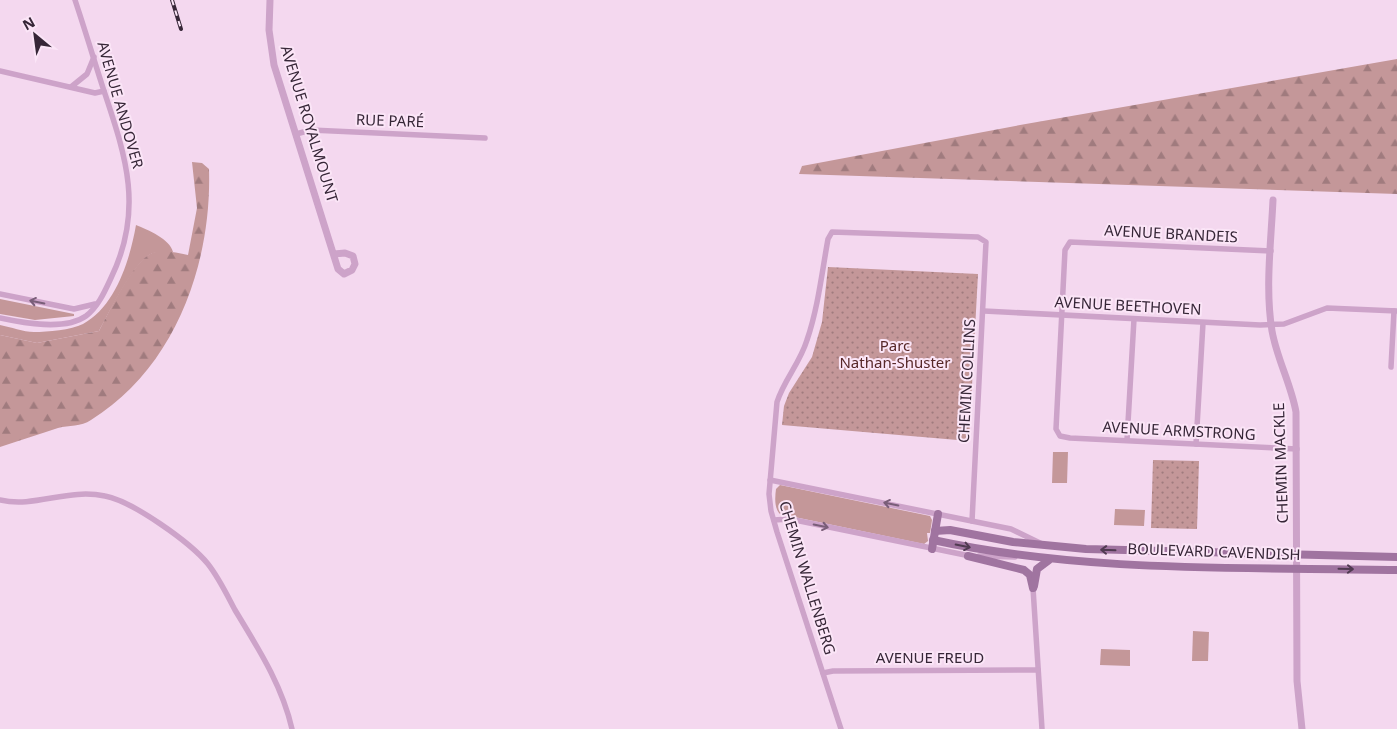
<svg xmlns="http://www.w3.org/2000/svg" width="1397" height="729" viewBox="0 0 1397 729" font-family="'Noto Sans',sans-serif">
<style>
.grass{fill:#c49799}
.forest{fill:url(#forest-firs)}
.park{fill:url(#park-dots)}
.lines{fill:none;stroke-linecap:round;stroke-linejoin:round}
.minor{stroke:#cda3c9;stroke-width:5.5}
.tertiary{stroke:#cda3c9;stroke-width:7}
.secondary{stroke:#a074a0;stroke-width:8}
.rail-casing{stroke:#362637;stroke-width:4}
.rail{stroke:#fbe5f7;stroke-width:2;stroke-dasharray:5.5;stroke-linecap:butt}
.oneway{stroke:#7a5e79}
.oneway2{stroke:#503a51}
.labels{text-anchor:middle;stroke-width:4;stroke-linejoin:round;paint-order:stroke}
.street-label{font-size:15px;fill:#362637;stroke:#fbe5f7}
.park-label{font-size:15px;fill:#572728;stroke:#fbe5f7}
</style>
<defs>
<pattern id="forest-firs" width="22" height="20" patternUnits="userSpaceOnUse" patternTransform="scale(1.25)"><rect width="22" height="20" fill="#c49799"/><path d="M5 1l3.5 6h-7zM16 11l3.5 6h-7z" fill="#a07b7e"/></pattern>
<pattern id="park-dots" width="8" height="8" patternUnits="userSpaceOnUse" patternTransform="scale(1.25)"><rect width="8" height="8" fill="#c49799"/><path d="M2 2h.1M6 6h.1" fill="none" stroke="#a07b7e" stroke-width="1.8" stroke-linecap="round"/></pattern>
</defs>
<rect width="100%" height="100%" fill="#f4d8ef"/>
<g class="grass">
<path d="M136,225C148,230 170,239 173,252C167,253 159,252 153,253C136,258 108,314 99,331L37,343L0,335V325C11,327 23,332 34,332C48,332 71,330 83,324C116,306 130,259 136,225Z"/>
<polygon points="0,299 74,314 74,316 35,320 0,314"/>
<polygon points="1053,452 1068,452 1067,483 1052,483"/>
<path d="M780,485L930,516L932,520L930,533H927L928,541L924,544L780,514C774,508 775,497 776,489Z"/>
<polygon points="1115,509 1145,510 1144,526 1114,525"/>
<polygon points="1193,631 1209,632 1208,661 1192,661"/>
<polygon points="1101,649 1130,650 1130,666 1100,665"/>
</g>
<g class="forest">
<polygon points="1397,59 1397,194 799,174 802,166 1020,125"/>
<path d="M192,162L202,163L209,169C212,264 175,368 91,420C81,427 69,425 58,428C39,434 19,441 0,447V335L37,343L99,331C109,312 133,261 152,253C163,249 177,253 188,255L197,208Z"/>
</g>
<g class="park">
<polygon points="828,267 978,274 969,441 782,425 784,406 789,393 812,357 822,322"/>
<polygon points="1153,460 1199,461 1197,529 1151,528"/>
</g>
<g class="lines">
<g class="minor">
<polyline points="0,71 95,93 104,91"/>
<polyline points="71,87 87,74 94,57"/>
<polyline points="296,134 311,130 485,138"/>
<polyline points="1271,251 1070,242 1065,250 1056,429 1060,436 1070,438 1297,449"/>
<polyline points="0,294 74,309 95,304"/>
<polyline points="984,311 1260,325 1284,324 1327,308 1397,311"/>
<path d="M0,318C23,323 65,331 86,316C98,307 105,291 111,278C144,210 126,157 104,91C94,60 85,30 75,0"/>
<polyline points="1391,367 1394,311"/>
<polyline points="1127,440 1134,319"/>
<polyline points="1196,444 1203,323"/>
<polyline points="770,480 1011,529 1042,544"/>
<path d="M0,500C36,508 67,488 105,496C132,501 190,542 208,564C219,578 227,595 235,610C258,648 282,685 292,729"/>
<polyline points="774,520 790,519 970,556"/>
<polyline points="979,556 1015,557"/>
<polyline points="1033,588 1042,729"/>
<polyline points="823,673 833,671 1038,670"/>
<path d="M841,729L777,532L771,511L769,494L777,402C784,380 800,363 807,340C818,308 822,272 828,239L832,232L978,237L986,242L972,521"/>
</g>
<g class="tertiary">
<polyline points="270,0 269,30 274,65 338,269 344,274 352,270 355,264 353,256 345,253 334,254"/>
<path d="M1273,200C1271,243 1265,288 1272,331C1277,359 1291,384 1296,412L1297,681L1302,729"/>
</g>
<g class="secondary">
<polyline points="935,531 950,530 1013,542 1086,549 1397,557"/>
<path d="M933,540C1085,573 1242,567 1397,570"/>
<polyline points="932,549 938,514"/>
<polyline points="968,556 1024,570 1030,575 1033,588"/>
<polyline points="1034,586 1037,569 1049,560"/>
</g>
<g class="rail-casing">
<polyline id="rail" points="172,0 181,29"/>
</g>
<use href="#rail" class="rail"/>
</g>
<defs><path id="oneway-shaft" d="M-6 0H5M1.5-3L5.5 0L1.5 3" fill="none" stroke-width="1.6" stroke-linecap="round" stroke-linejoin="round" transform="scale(1.25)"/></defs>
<g class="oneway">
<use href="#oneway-shaft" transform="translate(37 302) rotate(-168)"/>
<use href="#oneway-shaft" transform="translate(891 504) rotate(-168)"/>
<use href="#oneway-shaft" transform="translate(821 526) rotate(12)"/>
</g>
<g class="oneway2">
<use href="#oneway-shaft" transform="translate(963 546) rotate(11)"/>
<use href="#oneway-shaft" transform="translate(1108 550) rotate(-178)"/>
<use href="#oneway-shaft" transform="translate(1346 569) rotate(1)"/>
</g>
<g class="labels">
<g class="street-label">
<text transform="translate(120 105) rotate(74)" y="5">AVENUE ANDOVER</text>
<text transform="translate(390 121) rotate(2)" y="5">RUE PARÉ</text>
<text transform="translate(309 124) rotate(73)" y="5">AVENUE ROYALMOUNT</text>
<text transform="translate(1171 234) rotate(3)" y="5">AVENUE BRANDEIS</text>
<text transform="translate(1128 306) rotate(3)" y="5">AVENUE BEETHOVEN</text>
<text transform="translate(967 381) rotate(-87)" y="5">CHEMIN COLLINS</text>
<text transform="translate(1179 431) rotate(3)" y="5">AVENUE ARMSTRONG</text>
<text transform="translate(1281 463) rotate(-92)" y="5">CHEMIN MACKLE</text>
<text transform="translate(1214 552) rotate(2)" y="5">BOULEVARD CAVENDISH</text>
<text transform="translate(807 578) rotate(73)" y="5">CHEMIN WALLENBERG</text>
<text x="930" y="663">AVENUE FREUD</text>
</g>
<g class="park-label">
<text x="895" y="351">Parc<tspan x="895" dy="17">Nathan-Shuster</tspan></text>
</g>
</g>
<g transform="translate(35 35) rotate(331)" stroke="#fbe5f7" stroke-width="4" paint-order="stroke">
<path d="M0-4L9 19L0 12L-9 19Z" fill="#362637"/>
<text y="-8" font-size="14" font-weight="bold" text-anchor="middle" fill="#362637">N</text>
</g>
</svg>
